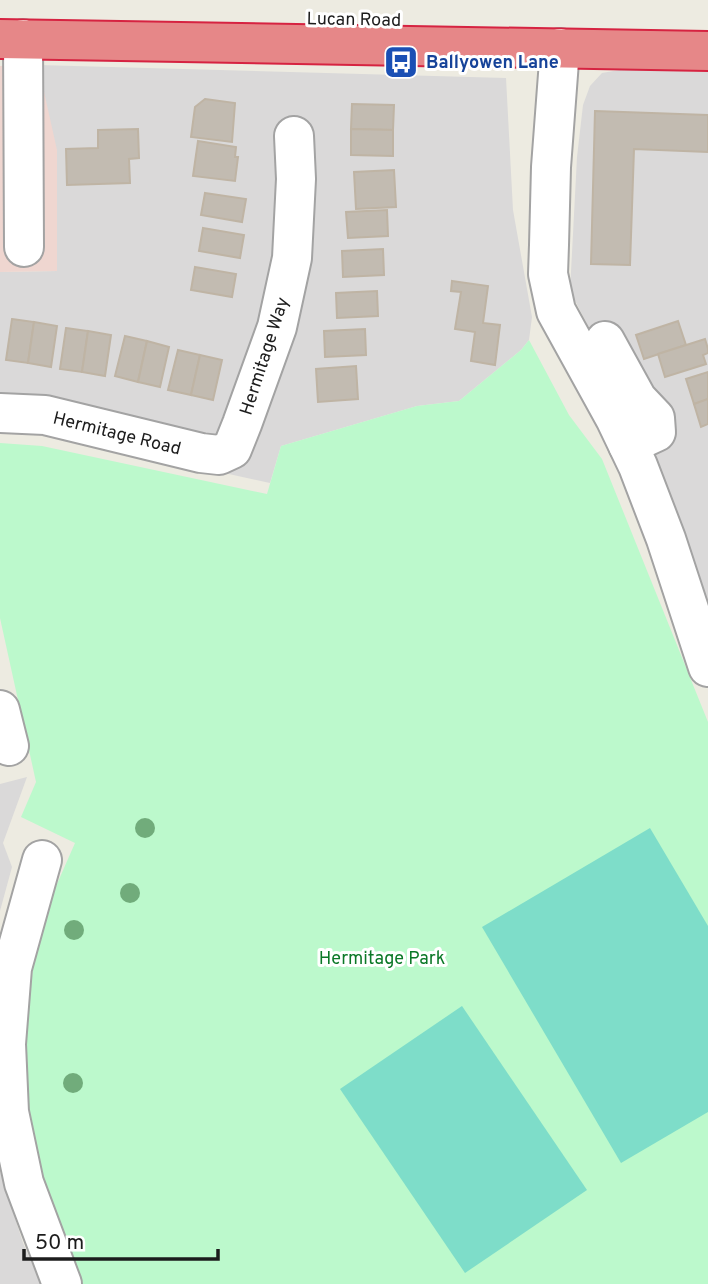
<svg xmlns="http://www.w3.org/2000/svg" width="708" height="1284" viewBox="0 0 708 1284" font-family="Overpass,sans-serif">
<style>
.residential{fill:#dad9d9}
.commercial{fill:#efd6d0}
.park{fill:#bcf9cc}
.pitch{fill:#7eddc9}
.building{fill:#c2bbb1;stroke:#bfb4a4;stroke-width:2}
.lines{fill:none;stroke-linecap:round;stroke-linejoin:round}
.minor-casing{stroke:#a3a3a3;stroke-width:42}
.highway-casing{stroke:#d62341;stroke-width:42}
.minor{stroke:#fff;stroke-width:38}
.highway{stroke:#e68788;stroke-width:38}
.tree{fill:#71ac7b}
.labels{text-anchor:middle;stroke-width:6;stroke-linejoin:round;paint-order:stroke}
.street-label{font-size:18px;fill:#1c1c1c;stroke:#fff}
.transit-label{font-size:18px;font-weight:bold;fill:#164399;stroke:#fff;text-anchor:start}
.park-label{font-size:18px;fill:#0b7827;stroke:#fff}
</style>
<rect width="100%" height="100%" fill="#edebe1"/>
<g class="residential">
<polygon points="38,65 506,78 513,210 532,317 529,340 521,350 459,401 417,406 281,446 270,483 39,432 0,431 0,272 57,271"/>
<polygon points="625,69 708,72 708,608 696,565 652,449 570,291 577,157 583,105 590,86 602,73"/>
<polygon points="27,777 3,843 12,867 0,911 0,784"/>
<polygon points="0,1171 23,1243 41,1284 0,1284"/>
</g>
<polygon class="commercial" points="38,65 57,150 57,271 0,272 0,66"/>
<polygon class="park" points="529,340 569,415 602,459 708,722 708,1284 77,1284 60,1243 32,1137 22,1062 34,960 46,909 75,843 21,817 36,782 0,618 0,443 42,446 267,494 281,446 417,406 459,401 521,350"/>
<g class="pitch">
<polygon points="650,828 708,926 708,1112 621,1163 482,927"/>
<polygon points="462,1006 587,1190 465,1273 340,1089"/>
</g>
<g class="building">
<polygon points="205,99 235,103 232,142 191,137 195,107"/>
<polygon points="352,104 394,105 393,130 351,129"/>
<polygon points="595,111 708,115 708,152 634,149 630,265 591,264"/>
<polygon points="138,129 139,158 129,159 130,183 67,185 66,149 98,148 98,130"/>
<polygon points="351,129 393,130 393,156 351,155"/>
<polygon points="198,141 236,147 235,157 238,157 235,181 193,176"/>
<polygon points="394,170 396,207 356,209 354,172"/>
<polygon points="205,193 246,199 242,222 201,215"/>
<polygon points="387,210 388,236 348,238 346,212"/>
<polygon points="203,228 244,235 240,258 199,251"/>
<polygon points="383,249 384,275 343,277 342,251"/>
<polygon points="195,267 236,274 232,297 191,290"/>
<polygon points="452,281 488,286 483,323 500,325 495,365 471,361 475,332 455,329 461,292 451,291"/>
<polygon points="377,291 378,316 337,318 336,293"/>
<polygon points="12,319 34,322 28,363 6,360"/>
<polygon points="678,321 686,345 644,359 636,335"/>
<polygon points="34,322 57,326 51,367 28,363"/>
<polygon points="66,328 88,331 82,372 60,369"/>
<polygon points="365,329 366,355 325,357 324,331"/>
<polygon points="88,331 111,335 105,376 82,372"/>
<polygon points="125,336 147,341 138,382 115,376"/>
<polygon points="705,339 708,349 708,353 703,355 706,364 665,377 658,354"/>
<polygon points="147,341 169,347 160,387 138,382"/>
<polygon points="178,350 200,355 191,395 168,390"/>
<polygon points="200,355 222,360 213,400 191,395"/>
<polygon points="356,366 358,399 318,402 316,369"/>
<polygon points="708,372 708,399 694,404 686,379"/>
<polygon points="708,399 708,424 701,427 694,404"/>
</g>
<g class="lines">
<g class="minor-casing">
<g id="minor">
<polyline points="23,39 24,247"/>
<polyline points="560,48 551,167 549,245 548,274 556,311 615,418 638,466 666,539 708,667"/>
<polyline points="605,341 637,399 655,418 656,432 628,445"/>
<polyline points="0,413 45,415 201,453 219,455 232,449 242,424 277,327 292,258 296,179 294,136"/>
<polyline points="0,710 9,746"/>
<polyline points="42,860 12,968 6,1044 9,1112 24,1183 62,1284"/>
</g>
</g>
<g class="highway-casing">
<polyline id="highway" points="0,39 708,51"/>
</g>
<use href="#minor" class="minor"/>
<use href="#highway" class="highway"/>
</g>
<g class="tree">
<circle cx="145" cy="828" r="10"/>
<circle cx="130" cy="893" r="10"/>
<circle cx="74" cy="930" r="10"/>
<circle cx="73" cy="1083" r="10"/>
</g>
<defs>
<g id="bus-square" transform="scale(1.75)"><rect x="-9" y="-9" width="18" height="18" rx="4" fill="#1a4fb4" stroke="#fff"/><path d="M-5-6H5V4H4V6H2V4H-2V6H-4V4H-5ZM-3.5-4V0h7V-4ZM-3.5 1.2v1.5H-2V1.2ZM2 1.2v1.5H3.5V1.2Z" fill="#fff"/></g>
</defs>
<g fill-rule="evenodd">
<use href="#bus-square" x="401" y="62"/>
</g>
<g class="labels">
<g class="street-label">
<text transform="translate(354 19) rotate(1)" y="6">Lucan Road</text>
<text transform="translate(264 356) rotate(-72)" y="6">Hermitage Way</text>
<text transform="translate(117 433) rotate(14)" y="6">Hermitage Road</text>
</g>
<g class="transit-label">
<text x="426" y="68">Ballyowen Lane</text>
</g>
<g class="park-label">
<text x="382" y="964">Hermitage Park</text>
</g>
</g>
<path d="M24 1249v10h194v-10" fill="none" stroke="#1c1c1c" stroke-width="3.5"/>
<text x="35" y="1249" font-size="21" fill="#1c1c1c" stroke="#ffffff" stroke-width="5" paint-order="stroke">50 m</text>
</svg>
